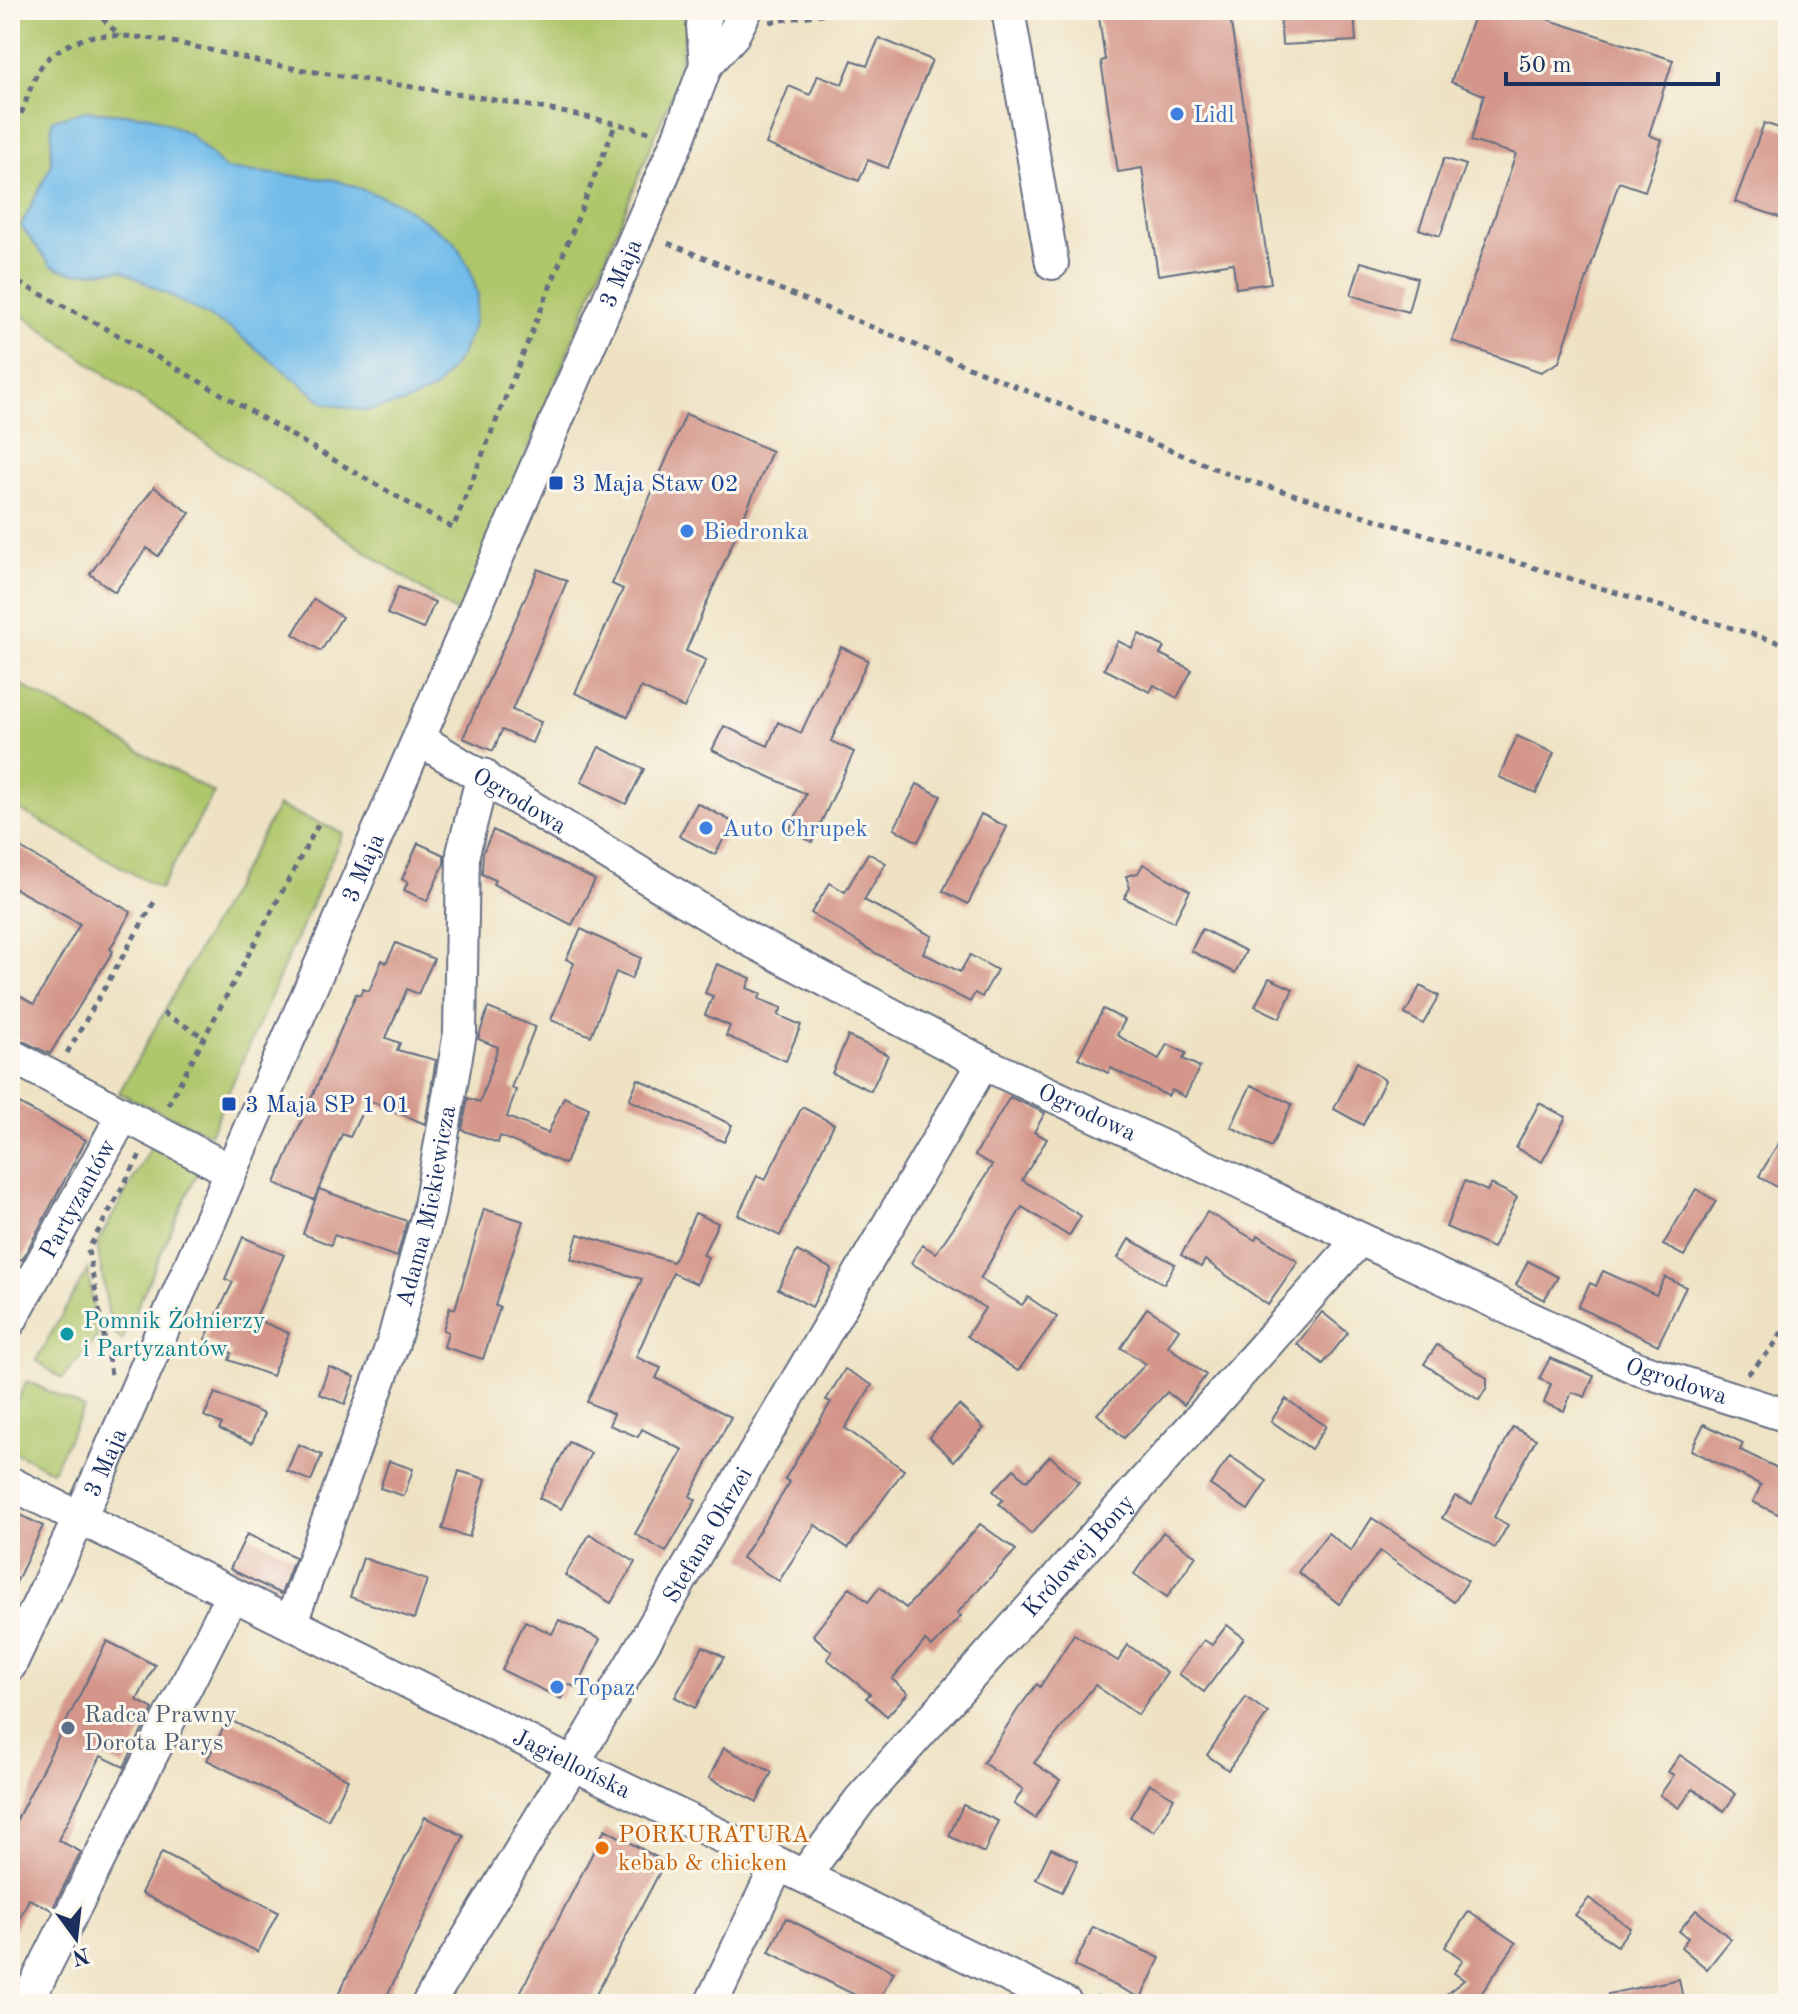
<svg xmlns="http://www.w3.org/2000/svg" width="1798" height="2014" viewBox="0 0 1798 2014" font-family="'Old Standard TT',serif">
<style>
.green{fill:#afc66b;stroke:#657a64;stroke-width:2}
.water{fill:#71bcea;stroke:#4676a4;stroke-width:2}
.building{fill:#d4968a}
.lines{fill:none;stroke-linecap:round;stroke-linejoin:round}
.minor-casing{stroke:#656e81;stroke-width:36}
.path{stroke:#656e81;stroke-width:5;stroke-dasharray:6 6;stroke-linecap:butt}
.minor{stroke:#fff;stroke-width:32}
.shop-dot{fill:#3f7fe0;stroke:#fbf7ec;stroke-width:3}
.transit-dot{fill:#1a4fb4;stroke:#fbf7ec;stroke-width:3}
.culture-dot{fill:#0f9aa8;stroke:#fbf7ec;stroke-width:3}
.service-dot{fill:#5c6f8a;stroke:#fbf7ec;stroke-width:3}
.food-dot{fill:#e8710a;stroke:#fbf7ec;stroke-width:3}
.labels{text-anchor:middle;stroke-width:6;stroke-linejoin:round;paint-order:stroke}
.shop-label{font-size:24px;fill:#366cbe;stroke:#fbf7ec;text-anchor:start}
.street-label{font-size:24px;fill:#1b2f5e;stroke:#fbf7ec}
.transit-label{font-size:24px;fill:#164399;stroke:#fbf7ec;text-anchor:start}
.culture-label{font-size:24px;fill:#0d838f;stroke:#fbf7ec;text-anchor:start}
.service-label{font-size:24px;fill:#4e5e75;stroke:#fbf7ec;text-anchor:start}
.food-label{font-size:24px;fill:#c56008;stroke:#fbf7ec;text-anchor:start}
</style>
<rect width="100%" height="100%" fill="#fbf7ec"/>
<filter id="ink" filterUnits="userSpaceOnUse"><feTurbulence type="fractalNoise" baseFrequency=".0125" numOctaves="2"/><feDisplacementMap in="SourceGraphic" scale="16" xChannelSelector="R" yChannelSelector="G"/><feConvolveMatrix kernelMatrix="1 2 1 2 8 2 1 2 1" color-interpolation-filters="sRGB"/></filter>
<filter id="wash" filterUnits="userSpaceOnUse"><feTurbulence type="fractalNoise" baseFrequency=".006" numOctaves="4" result="noise"/><feDisplacementMap in="SourceGraphic" scale="32" xChannelSelector="R" yChannelSelector="G"/><feGaussianBlur stdDeviation="1.8" result="paint"/><feColorMatrix in="noise" values="0 0 0 0 0 0 0 0 0 0 0 0 0 0 0 0 0 1.4 0 .05"/><feComposite in="paint" operator="in"/></filter>
<g filter="url(#wash)">
<rect width="100%" height="100%" fill="#eee2c3"/>
<g class="green">
<polygon points="10,10 689,10 676,84 461,616 117,383 10,306"/>
<polygon points="14,681 214,793 160,889 10,804 10,688"/>
<polygon points="278,806 343,833 210,1134 119,1093"/>
<polygon points="152,1145 199,1168 122,1341 111,1330 97,1244"/>
<polygon points="88,1269 97,1338 62,1379 36,1360"/>
<polygon points="27,1381 84,1408 52,1471 10,1450 10,1414"/>
</g>
<polygon class="water" points="85,111 151,116 190,134 225,169 336,180 397,202 454,241 469,267 478,295 473,327 460,357 435,389 405,403 365,411 325,403 230,328 122,270 73,273 51,266 21,226 51,166 52,120"/>
<g id="blocks">
<g class="building">
<polygon points="1098,10 1229,10 1271,283 1236,288 1233,263 1158,275 1142,168 1118,172 1101,61 1105,60"/>
<polygon points="1354,10 1356,41 1282,45 1280,11"/>
<polygon points="1476,10 1519,10 1673,60 1649,135 1662,140 1645,191 1619,182 1559,362 1541,372 1452,341 1516,154 1471,141 1484,95 1451,82"/>
<polygon points="879,38 932,60 888,168 868,160 859,181 766,144 789,86 810,95 818,75 842,84 852,60 867,66"/>
<polygon points="1764,123 1788,131 1788,220 1735,202"/>
<polygon points="1444,158 1466,165 1440,236 1419,229"/>
<polygon points="1361,262 1417,278 1408,312 1351,295"/>
<polygon points="686,414 772,451 686,651 706,660 684,708 641,687 628,717 575,693 623,589 612,584"/>
<polygon points="154,487 190,513 158,556 147,548 115,592 90,574"/>
<polygon points="538,569 567,581 512,710 541,722 532,743 502,730 493,751 463,738"/>
<polygon points="398,587 435,602 423,629 387,614"/>
<polygon points="314,599 342,617 321,651 293,634"/>
<polygon points="1139,634 1164,647 1160,654 1192,670 1177,698 1154,685 1150,692 1104,669 1118,641 1132,648"/>
<polygon points="841,647 868,660 831,741 854,752 812,842 789,831 806,794 712,750 724,726 768,746 778,722 801,733"/>
<polygon points="1517,736 1554,753 1536,793 1499,777"/>
<polygon points="599,747 644,769 626,804 581,782"/>
<polygon points="917,784 941,796 918,842 894,829"/>
<polygon points="697,803 733,822 715,855 679,836"/>
<polygon points="981,814 1007,827 968,904 943,891"/>
<polygon points="493,830 595,880 572,925 493,884 495,880 482,874 483,852"/>
<polygon points="10,842 131,912 110,949 113,951 50,1054 10,1035 10,990 34,1004 80,924 10,886"/>
<polygon points="418,843 444,855 444,864 427,901 404,890 408,882 402,879"/>
<polygon points="868,853 886,863 864,900 932,936 923,953 960,972 970,955 997,970 982,997 975,993 970,1002 877,954 811,913 830,883 845,892"/>
<polygon points="1143,864 1190,891 1174,922 1124,898 1130,888 1126,876 1138,873"/>
<polygon points="581,929 641,958 631,979 616,972 591,1036 551,1020 574,963 566,959"/>
<polygon points="1202,929 1246,951 1235,973 1191,951"/>
<polygon points="396,943 434,959 418,994 407,989 386,1038 400,1043 397,1050 436,1060 425,1124 368,1100 350,1137 342,1134 314,1200 275,1183 356,994 360,995 363,989 369,991 382,960 386,963"/>
<polygon points="717,964 751,978 747,988 761,994 759,999 782,1008 778,1015 801,1025 786,1061 726,1036 730,1026 705,1015 713,996 705,993"/>
<polygon points="1269,978 1293,989 1280,1018 1255,1006"/>
<polygon points="1420,986 1439,996 1423,1024 1405,1014"/>
<polygon points="488,1008 535,1027 511,1088 516,1090 507,1117 548,1133 564,1097 589,1108 565,1164 500,1136 498,1143 462,1130 468,1098 480,1102 498,1047 478,1039"/>
<polygon points="1103,1009 1125,1020 1117,1035 1159,1059 1167,1044 1186,1053 1183,1059 1200,1067 1185,1097 1172,1090 1168,1096 1111,1068 1108,1073 1078,1058"/>
<polygon points="848,1036 888,1055 871,1091 832,1073"/>
<polygon points="1357,1062 1385,1080 1363,1125 1334,1109"/>
<polygon points="638,1079 732,1125 724,1142 629,1100"/>
<polygon points="1251,1085 1292,1104 1271,1147 1231,1127"/>
<polygon points="1010,1097 1045,1113 1034,1132 1047,1139 1022,1180 1081,1216 1069,1236 1022,1207 980,1279 1022,1305 1028,1297 1057,1317 1018,1371 967,1336 985,1308 911,1263 922,1245 936,1253 964,1212 992,1165 975,1155"/>
<polygon points="10,1099 86,1140 22,1260 10,1254"/>
<polygon points="1539,1103 1566,1117 1542,1162 1516,1148"/>
<polygon points="802,1107 834,1124 780,1236 738,1215 757,1176 765,1180"/>
<polygon points="1788,1128 1788,1194 1759,1176"/>
<polygon points="1465,1181 1487,1191 1491,1184 1517,1197 1493,1248 1446,1227"/>
<polygon points="319,1189 407,1221 397,1257 334,1235 331,1245 303,1234"/>
<polygon points="1696,1189 1716,1201 1684,1256 1663,1245"/>
<polygon points="484,1209 523,1221 495,1306 500,1307 483,1359 444,1347 448,1332 443,1330 450,1307 455,1309"/>
<polygon points="1207,1212 1255,1240 1258,1235 1298,1262 1268,1305 1205,1260 1201,1267 1181,1255"/>
<polygon points="695,1213 718,1223 703,1255 708,1257 697,1284 673,1273 636,1357 661,1368 656,1378 731,1417 690,1496 696,1500 666,1552 635,1534 683,1450 642,1429 638,1437 609,1425 614,1414 587,1402 642,1279 571,1259 578,1234 673,1262"/>
<polygon points="243,1237 284,1255 255,1319 289,1333 272,1376 229,1360 232,1353 205,1339 233,1282 225,1279"/>
<polygon points="1129,1239 1175,1264 1164,1284 1118,1258"/>
<polygon points="797,1251 832,1269 812,1307 778,1289"/>
<polygon points="1528,1261 1558,1277 1544,1300 1516,1285"/>
<polygon points="1603,1271 1656,1295 1665,1277 1686,1287 1658,1345 1578,1307 1590,1283 1596,1286"/>
<polygon points="1147,1308 1179,1329 1168,1346 1206,1375 1184,1405 1167,1392 1124,1438 1097,1414 1146,1364 1121,1348"/>
<polygon points="1322,1312 1348,1333 1323,1364 1297,1344"/>
<polygon points="1437,1345 1487,1378 1487,1387 1479,1400 1424,1364"/>
<polygon points="1550,1358 1594,1376 1585,1397 1572,1392 1564,1411 1544,1403 1551,1384 1539,1379"/>
<polygon points="329,1367 355,1377 345,1404 319,1394"/>
<polygon points="845,1369 872,1385 845,1428 904,1470 848,1548 815,1525 779,1581 742,1558 790,1482 785,1479 831,1402 826,1400"/>
<polygon points="215,1393 264,1414 252,1443 219,1429 222,1424 204,1416"/>
<polygon points="1286,1399 1326,1426 1311,1449 1271,1421"/>
<polygon points="959,1405 984,1428 954,1461 929,1437"/>
<polygon points="1704,1424 1743,1443 1740,1450 1788,1473 1788,1519 1753,1502 1761,1485 1691,1450"/>
<polygon points="1513,1427 1536,1439 1494,1517 1508,1525 1495,1548 1442,1518 1455,1496 1472,1504"/>
<polygon points="569,1442 591,1453 561,1509 539,1498"/>
<polygon points="298,1444 322,1455 311,1481 287,1471"/>
<polygon points="1050,1456 1079,1482 1031,1534 999,1504 1003,1500 993,1491 1014,1469 1027,1481"/>
<polygon points="1230,1456 1267,1481 1248,1510 1210,1485"/>
<polygon points="389,1461 413,1469 404,1496 380,1488"/>
<polygon points="459,1471 486,1479 469,1537 442,1529"/>
<polygon points="10,1510 43,1526 10,1595"/>
<polygon points="1372,1518 1468,1581 1454,1602 1380,1551 1339,1604 1298,1572 1328,1533 1351,1551"/>
<polygon points="980,1524 1016,1550 957,1613 961,1616 932,1647 925,1641 892,1679 908,1693 887,1716 866,1698 870,1694 827,1659 832,1652 813,1635 850,1587 868,1602 880,1587 906,1608"/>
<polygon points="1163,1532 1196,1556 1167,1597 1134,1574"/>
<polygon points="247,1534 295,1557 281,1594 230,1569"/>
<polygon points="590,1534 635,1562 611,1603 565,1575"/>
<polygon points="363,1558 427,1580 414,1619 350,1597"/>
<polygon points="559,1620 600,1639 577,1688 568,1684 561,1699 502,1670 525,1621 552,1634"/>
<polygon points="1227,1625 1244,1638 1204,1692 1179,1674 1204,1640 1212,1645"/>
<polygon points="1074,1634 1118,1661 1128,1645 1167,1673 1138,1715 1095,1685 1034,1763 1060,1780 1035,1818 1014,1804 1023,1789 983,1763 1018,1709 1037,1684 1040,1687"/>
<polygon points="107,1641 155,1665 137,1700 153,1709 124,1767 101,1756 58,1840 81,1852 52,1910 29,1899 10,1938 10,1833"/>
<polygon points="703,1646 724,1657 695,1708 675,1697"/>
<polygon points="1246,1697 1268,1713 1228,1770 1207,1755"/>
<polygon points="228,1719 348,1779 328,1820 207,1760"/>
<polygon points="724,1748 772,1772 757,1802 709,1778"/>
<polygon points="1680,1755 1736,1794 1724,1811 1693,1789 1679,1808 1660,1795 1674,1775 1668,1772"/>
<polygon points="1150,1784 1174,1798 1154,1831 1130,1817"/>
<polygon points="963,1805 998,1821 984,1853 949,1836"/>
<polygon points="425,1817 464,1836 383,2004 356,2004 338,1995"/>
<polygon points="605,1829 665,1862 591,2004 540,2004 520,1993"/>
<polygon points="1051,1848 1078,1861 1062,1892 1036,1879"/>
<polygon points="162,1852 278,1912 258,1952 141,1893"/>
<polygon points="1589,1898 1630,1928 1617,1946 1575,1915"/>
<polygon points="1696,1910 1731,1939 1707,1969 1681,1947 1688,1938 1679,1931"/>
<polygon points="1469,1911 1516,1943 1474,2004 1434,2004 1464,1980 1454,1973 1463,1960 1445,1947"/>
<polygon points="786,1918 894,1972 877,2004 853,2004 857,1996 769,1952"/>
<polygon points="1093,1927 1160,1958 1141,1998 1074,1966"/>
<polygon points="1679,1979 1684,2004 1609,2004 1608,1994"/>
</g>
</g>
</g>
<g filter="url(#ink)">
<use href="#blocks" fill-opacity="0" stroke="#656e81" stroke-width="2"/>
<g class="lines">
<g class="minor-casing">
<g id="minor">
<polyline points="1008,10 1052,263"/>
<polyline points="706,65 703,26 707,10"/>
<path id="s1" d="M419,739L750,940L983,1063L1639,1369L1788,1416"/>
<polyline points="10,1055 231,1171"/>
<path id="s2" d="M10,1321L122,1117"/>
<path id="s3" d="M10,1483L573,1764L1066,2004"/>
<path id="s4" d="M291,1622L393,1343L429,1211L460,1033L463,853L483,775"/>
<path id="s5" d="M10,1665L101,1472L677,142L706,65L733,35L746,10"/>
<path id="s6" d="M804,1876L860,1800L1358,1241"/>
<polyline points="26,2004 232,1595"/>
<path id="s7" d="M428,2004L573,1764L983,1063"/>
<polyline points="711,2004 778,1864"/>
</g>
</g>
<g class="path">
<polyline points="94,10 120,36"/>
<polyline points="770,22 847,10"/>
<path d="M10,135C29,109 28,70 56,52C65,46 84,37 95,36C158,32 225,56 286,67C408,88 531,101 650,132"/>
<polyline points="668,243 1233,476 1788,645"/>
<path d="M10,275L13,280C164,355 306,447 453,528L616,123"/>
<polyline points="163,1013 204,1037"/>
<polyline points="67,1053 157,897"/>
<polyline points="168,1105 319,823"/>
<polyline points="111,1374 88,1250 140,1155"/>
<polyline points="1748,1374 1772,1348 1788,1322"/>
<polyline points="1095,1997 1109,2004"/>
</g>
<use href="#minor" class="minor"/>
</g>
</g>
<g class="shop-dot">
<circle cx="1177" cy="114" r="8"/>
<circle cx="687" cy="531" r="8"/>
<circle cx="706" cy="828" r="8"/>
<circle cx="557" cy="1687" r="8"/>
</g>
<g class="transit-dot">
<rect x="548" y="475" width="16" height="16" rx="4"/>
<rect x="221" y="1096" width="16" height="16" rx="4"/>
</g>
<circle class="culture-dot" cx="67" cy="1334" r="8"/>
<circle class="service-dot" cx="68" cy="1728" r="8"/>
<circle class="food-dot" cx="602" cy="1848" r="8"/>
<g class="labels">
<g class="shop-label">
<text x="1193" y="122">Lidl</text>
<text x="703" y="539">Biedronka</text>
<text x="722" y="836">Auto Chrupek</text>
<text x="573" y="1695">Topaz</text>
</g>
<g class="street-label">
<text dy="8" stroke="none"><textPath href="#s5" startOffset="1520">3 Maja</textPath></text>
<text dy="8" stroke="none"><textPath href="#s1" startOffset="118">Ogrodowa</textPath></text>
<text dy="8" stroke="none"><textPath href="#s5" startOffset="872">3 Maja</textPath></text>
<text dy="8" stroke="none"><textPath href="#s1" startOffset="766">Ogrodowa</textPath></text>
<text dy="8" stroke="none"><textPath href="#s2" startOffset="140">Partyzantów</textPath></text>
<text dy="8" stroke="none"><textPath href="#s4" startOffset="438">Adama Mickiewicza</textPath></text>
<text dy="8" stroke="none"><textPath href="#s1" startOffset="1414">Ogrodowa</textPath></text>
<text dy="8" stroke="none"><textPath href="#s5" startOffset="224">3 Maja</textPath></text>
<text dy="8" stroke="none"><textPath href="#s7" startOffset="546">Stefana Okrzei</textPath></text>
<text dy="8" stroke="none"><textPath href="#s6" startOffset="422">Królowej Bony</textPath></text>
<text dy="8" stroke="none"><textPath href="#s3" startOffset="628">Jagiellońska</textPath></text>
</g>
<g class="transit-label">
<text x="572" y="491">3 Maja Staw 02</text>
<text x="245" y="1112">3 Maja SP 1 01</text>
</g>
<g class="culture-label">
<text x="83" y="1328">Pomnik Żołnierzy<tspan x="83" dy="28">i Partyzantów</tspan></text>
</g>
<g class="service-label">
<text x="84" y="1722">Radca Prawny<tspan x="84" dy="28">Dorota Parys</tspan></text>
</g>
<g class="food-label">
<text x="618" y="1842">PORKURATURA<tspan x="618" dy="28">kebab &amp; chicken</tspan></text>
</g>
</g>
<rect width="1798" height="2014" fill="none" stroke="#fbf7ec" stroke-width="40"/>
<g transform="translate(76 1938) rotate(165)" stroke="#fbf7ec" stroke-width="6" paint-order="stroke">
<path d="M0-6L14 30L0 20L-14 30Z" fill="#1b2f5e"/>
<text y="-12" font-size="22" font-weight="bold" text-anchor="middle" fill="#1b2f5e">N</text>
</g>
<path d="M1506 72v12h212v-12" fill="none" stroke="#1b2f5e" stroke-width="4"/>
<text x="1518" y="72" font-size="24" fill="#1b2f5e" stroke="#fbf7ec" stroke-width="6" paint-order="stroke">50 m</text>
</svg>
